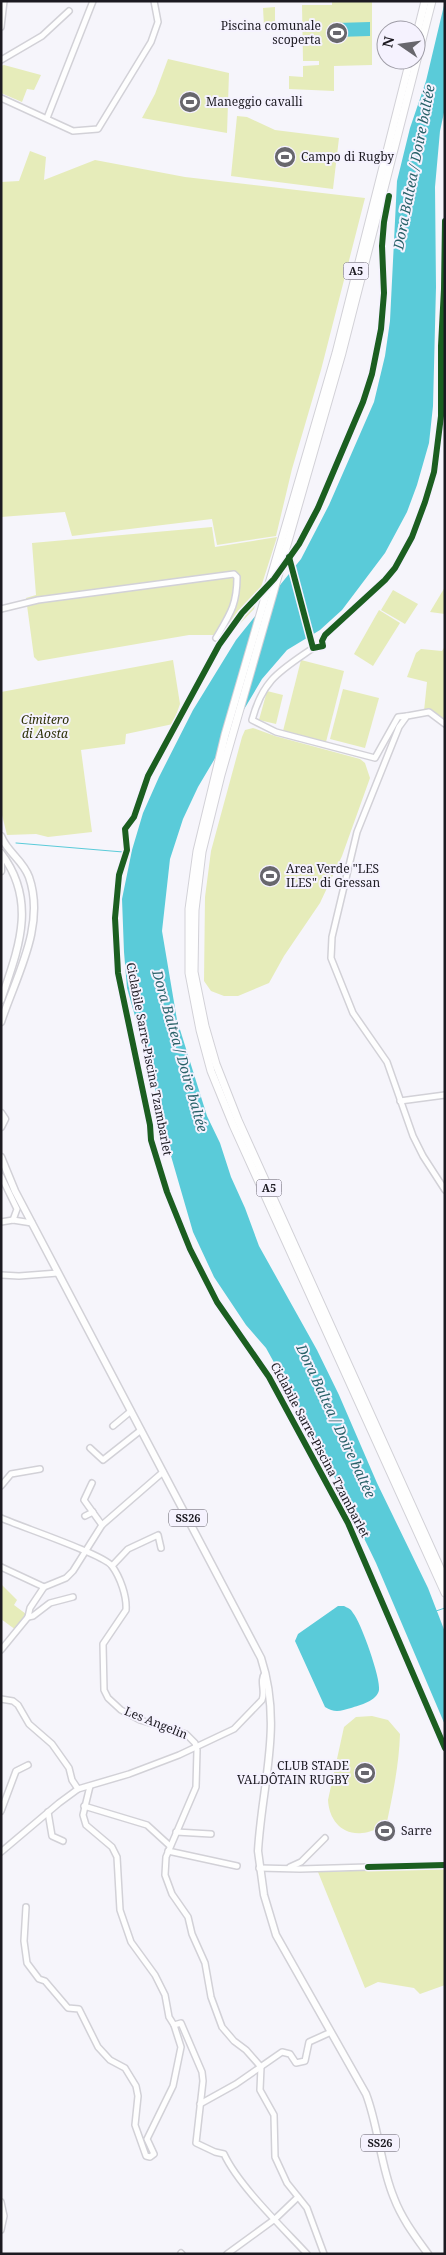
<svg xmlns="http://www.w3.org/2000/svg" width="446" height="2255" viewBox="0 0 446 2255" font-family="'Noto Serif',serif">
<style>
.green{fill:#e6ecba}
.water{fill:#5acbd9}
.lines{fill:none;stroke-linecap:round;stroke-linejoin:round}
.stream{stroke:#5acbd9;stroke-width:1}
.minor-casing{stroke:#d2d1d7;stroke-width:8}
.major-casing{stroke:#d2d1d7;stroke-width:9}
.highway-casing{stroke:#d2d1d7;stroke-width:9}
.minor{stroke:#fefefe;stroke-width:5}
.major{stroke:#fefefe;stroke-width:6}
.highway{stroke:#fefefe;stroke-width:7}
.cycleway-casing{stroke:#f5f2fe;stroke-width:9}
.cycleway{stroke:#1b5e20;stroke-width:6}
.labels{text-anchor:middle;stroke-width:4;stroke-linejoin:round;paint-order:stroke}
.shield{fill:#f5f2fe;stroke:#5d5b63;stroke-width:1}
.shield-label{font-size:11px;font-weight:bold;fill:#1c1a21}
.poi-label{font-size:12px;fill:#1c1a21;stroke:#f5f2fe;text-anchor:start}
.park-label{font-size:12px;font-style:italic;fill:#2b2e04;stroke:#f5f2fe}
.street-label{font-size:12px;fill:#1c1a21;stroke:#f5f2fe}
.water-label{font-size:14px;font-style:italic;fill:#286168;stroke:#f5f2fe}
</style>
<rect width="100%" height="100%" fill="#f6f5fb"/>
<g class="green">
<polygon points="332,1 372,1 372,65 334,66 334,91 289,89 289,76 303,77 303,66 319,65 319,61 303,61 302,5 332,5"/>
<polygon points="275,7 275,26 264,26 263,8"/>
<polygon points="168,59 229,73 227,133 142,118 155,94"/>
<polygon points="4,65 41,75 34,90 27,89 22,102 1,93 1,66"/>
<polygon points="237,116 247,117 275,130 339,138 333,189 231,176"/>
<polygon points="30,151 46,157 44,180 95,160 185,177 365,198 321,370 292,469 276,536 217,545 212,519 72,536 65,512 1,517 1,182 19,181"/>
<polygon points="212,527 215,547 277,537 254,609 229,635 189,635 38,661 34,657 26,598 36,595 32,543"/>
<polygon points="445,587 445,614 430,612"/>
<polygon points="393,590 418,604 405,624 381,610"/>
<polygon points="379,610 400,623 373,666 354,654"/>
<polygon points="445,646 445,722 436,713 424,711 427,682 407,677 416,653 421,649 442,651"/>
<polygon points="173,660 180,704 173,724 126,734 125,744 81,750 92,832 48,837 36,834 7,835 1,811 1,692"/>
<polygon points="301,660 344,671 326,742 283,731"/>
<polygon points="343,689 379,698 365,748 330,739"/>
<polygon points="267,691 283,695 276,724 259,720"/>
<polygon points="253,728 275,736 360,759 365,763 370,778 342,856 320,903 284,956 269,983 238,996 224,996 211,991 204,981 205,897 211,851 242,737 245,730"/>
<polygon points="1,1584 17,1600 14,1605 26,1614 16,1630 1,1619"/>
<path d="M372,1716L388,1720L400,1734C399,1766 392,1799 385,1831C370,1828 374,1832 362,1833C341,1835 329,1819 328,1800L344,1727L356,1717Z"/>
<polygon points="445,1868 445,1985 420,1994 414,1988 378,1982 365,1988 318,1872"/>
</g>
<g class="water">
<polygon points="445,1 445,108 440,131 435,187 436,287 433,406 429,443 417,485 407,512 385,553 342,610 320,630 287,650 262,679 198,787 183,819 170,859 162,931 177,1020 207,1116 220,1143 231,1177 245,1208 259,1246 317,1350 339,1395 377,1483 428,1588 445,1632 445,1725 376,1563 314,1435 266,1348 246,1325 214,1277 193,1232 171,1156 152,1076 127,988 124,952 122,899 132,850 143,813 159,777 193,710 236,640 301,559 329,505 374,402 385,356 390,321 397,181 410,128 426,81"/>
<polygon points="370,22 370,36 336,37 336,23"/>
<path d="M338,1606H344C348,1608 351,1609 353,1613C361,1622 381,1679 379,1690C377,1701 360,1705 351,1708C341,1711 334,1713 325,1707L295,1641L298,1634Z"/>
</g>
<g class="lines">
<g class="stream">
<polyline points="16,843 123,852"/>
<polyline points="436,1611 445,1608"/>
</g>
<g class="minor-casing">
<g id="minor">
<polyline points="1,27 4,1"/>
<polyline points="1,60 42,36 69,11"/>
<polyline points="1,98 73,131 98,129 151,42 158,22 154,1"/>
<polyline points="47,118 93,1"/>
<path d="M1,609L38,600L234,574L237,577C237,605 230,614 216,638"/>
<path d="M313,648C280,671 263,679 252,720L276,732L375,758L398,717L407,716"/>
<polyline points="445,724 429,712 407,716 399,727 357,832 332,937 331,958 353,1013 387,1062 413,1136 423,1156 445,1190"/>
<polyline points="400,1101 445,1095"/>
<polyline points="1,1176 17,1209 13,1220"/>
<polyline points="1,1222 13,1220 32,1223"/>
<polyline points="1,1275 19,1276 58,1273"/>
<polyline points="113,1426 131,1411"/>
<polyline points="90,1448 103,1460 141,1430"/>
<polyline points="92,1483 84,1500 102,1525"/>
<polyline points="1,1486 11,1474 40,1469"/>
<polyline points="85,1516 93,1512"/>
<path d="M1,1518C21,1527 103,1554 112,1566C120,1577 127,1596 126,1610L103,1644L104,1690L108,1698L121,1710L140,1720L186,1734L195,1743L197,1750L196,1787L166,1857L165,1875L172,1894L188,1917L192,1934L205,1963L211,1997L222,2027L234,2041L246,2050L261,2067L260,2090L274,2115L275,2157L287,2183L307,2208L324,2254"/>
<polyline points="112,1566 128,1549 158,1535 161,1548"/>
<polyline points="1,1567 44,1587"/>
<polyline points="28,1617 33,1616 50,1603 73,1597"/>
<polyline points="1,1650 28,1617 30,1608 44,1587 66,1578 73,1571 102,1525 163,1472"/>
<polyline points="1,1699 13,1701 18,1705 29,1724 52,1744 69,1768 72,1780 78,1789"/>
<path d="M90,1786L83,1815L86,1825L112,1847L117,1857L120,1910L131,1942L155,1975L165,1995L169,2017L174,2025L181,2023L202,2072L203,2081L196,2143L215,2152L224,2154C239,2186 282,2227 307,2254"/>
<polyline points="84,1806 147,1825 170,1846"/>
<polyline points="1,1811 16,1771 28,1765"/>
<polyline points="48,1812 52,1836 63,1841"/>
<polyline points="176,1832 211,1834"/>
<polyline points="168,1851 237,1866"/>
<path d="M1,1852L59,1803L78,1789L129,1774L179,1755L234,1729L262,1700C266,1691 259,1681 265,1673"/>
<polyline points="290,1867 301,1862 325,1838"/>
<polyline points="259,1868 300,1869 368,1867"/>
<polyline points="26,1907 24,1941 27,1963 39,1979 45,1981 68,2008 79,2009 98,2047 110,2060 125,2068 136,2086 138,2096 135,2125 146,2156 150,2157 154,2154 147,2139 173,2086 181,2047 174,2025"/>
<polyline points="200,2104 236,2084 282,2052 290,2054 296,2063 305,2061 309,2042 331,2032"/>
<polyline points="1,2202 4,2216 1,2230"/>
<polyline points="181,2253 182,2254"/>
<polyline points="227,2254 275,2219 298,2197"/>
</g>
</g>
<g class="major-casing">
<g id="major">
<path d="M1,836C7,852 23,860 29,877C46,926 16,976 1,1022"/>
<path d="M1,853C38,902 18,949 1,1000"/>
<polyline points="1,855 1,871"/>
<polyline points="1,1113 5,1119 1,1127"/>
<path d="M1,1157L15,1191L261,1658C283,1725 262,1783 258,1851L264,1895L276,1935L366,2094C379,2128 380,2165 394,2198C402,2219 415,2236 428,2254"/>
</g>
</g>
<g class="highway-casing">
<g id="highway">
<polyline points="432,1 342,353 221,775 202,852 195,910 194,972 205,1026 216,1064 238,1120 445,1579"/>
<polyline points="416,37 425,1"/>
<polyline points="410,60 336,353 225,735 197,851 189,909 189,973 200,1030 211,1071 233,1125 445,1593"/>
</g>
</g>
<use href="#minor" class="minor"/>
<use href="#major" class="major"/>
<use href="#highway" class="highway"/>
<g class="cycleway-casing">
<g id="cycleway">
<polyline points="389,196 384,222 382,246 384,293 381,329 372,374 363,402 318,508 299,544 274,579 242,613 219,645 148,776 134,817 125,829 127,850 119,875 115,918 118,973 150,1125 151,1140 167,1192 190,1249 217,1302 269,1377 348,1523 445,1748"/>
<polyline points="289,557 313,648 323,646 322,641 325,635 385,580 395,568 412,537 425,502 434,472 441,416 441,346 444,289 445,221"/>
<polyline points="368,1867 445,1865"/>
</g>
</g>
<use href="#cycleway" class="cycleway"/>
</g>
<defs>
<g id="stadium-disc" transform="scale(1.125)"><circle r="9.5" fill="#68676d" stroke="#f5f2fe"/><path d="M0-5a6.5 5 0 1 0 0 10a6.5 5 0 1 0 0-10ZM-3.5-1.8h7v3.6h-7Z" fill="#fff"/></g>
</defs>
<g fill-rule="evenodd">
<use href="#stadium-disc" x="337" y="33"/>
<use href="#stadium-disc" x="190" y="102"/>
<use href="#stadium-disc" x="285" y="157"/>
<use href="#stadium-disc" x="270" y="876"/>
<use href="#stadium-disc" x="365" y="1773"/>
<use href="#stadium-disc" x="385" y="1831"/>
</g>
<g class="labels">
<g class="shield">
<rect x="343.5" y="262.5" width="25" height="17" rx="4"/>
<rect x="256.5" y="1179.5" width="25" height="17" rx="4"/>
<rect x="169" y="1509.5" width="38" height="17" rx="4"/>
<rect x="361" y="2134.5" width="38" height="17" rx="4"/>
</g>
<g class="shield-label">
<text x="356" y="275">A5</text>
<text x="269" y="1192">A5</text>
<text x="188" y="1522">SS26</text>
<text x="380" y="2147">SS26</text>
</g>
<g class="poi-label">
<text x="321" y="30" text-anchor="end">Piscina comunale<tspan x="321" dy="14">scoperta</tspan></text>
<text x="206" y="106">Maneggio cavalli</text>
<text x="301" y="161">Campo di Rugby</text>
<text x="286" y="873">Area Verde "LES<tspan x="286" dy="14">ILES" di Gressan</tspan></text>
<text x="349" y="1770" text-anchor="end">CLUB STADE<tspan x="349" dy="14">VALDÔTAIN RUGBY</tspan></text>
<text x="401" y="1835">Sarre</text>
</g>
<g class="park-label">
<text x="45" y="724">Cimitero<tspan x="45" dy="14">di Aosta</tspan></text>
</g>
<g class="street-label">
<text transform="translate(149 1059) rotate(79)" y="4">Ciclabile Sarre-Piscina Tzambarlet</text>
<text transform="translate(320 1450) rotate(62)" y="4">Ciclabile Sarre-Piscina Tzambarlet</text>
<text transform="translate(156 1723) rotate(22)" y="4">Les Angelin</text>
</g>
<g class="water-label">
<text transform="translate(414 167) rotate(-79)" y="5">Dora Baltea / Doire baltée</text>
<text transform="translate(180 1051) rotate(74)" y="5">Dora Baltea / Doire baltée</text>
<text transform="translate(336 1421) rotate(65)" y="5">Dora Baltea / Doire baltée</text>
</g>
</g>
<rect width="446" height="2255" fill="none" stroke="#1c1a21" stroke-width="5"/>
<g transform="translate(401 45) rotate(283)"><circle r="24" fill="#f5f2fe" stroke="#9e9ca6"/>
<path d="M0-4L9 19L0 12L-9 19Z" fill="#68676d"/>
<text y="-8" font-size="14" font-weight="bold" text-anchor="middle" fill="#1c1a21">N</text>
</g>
</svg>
